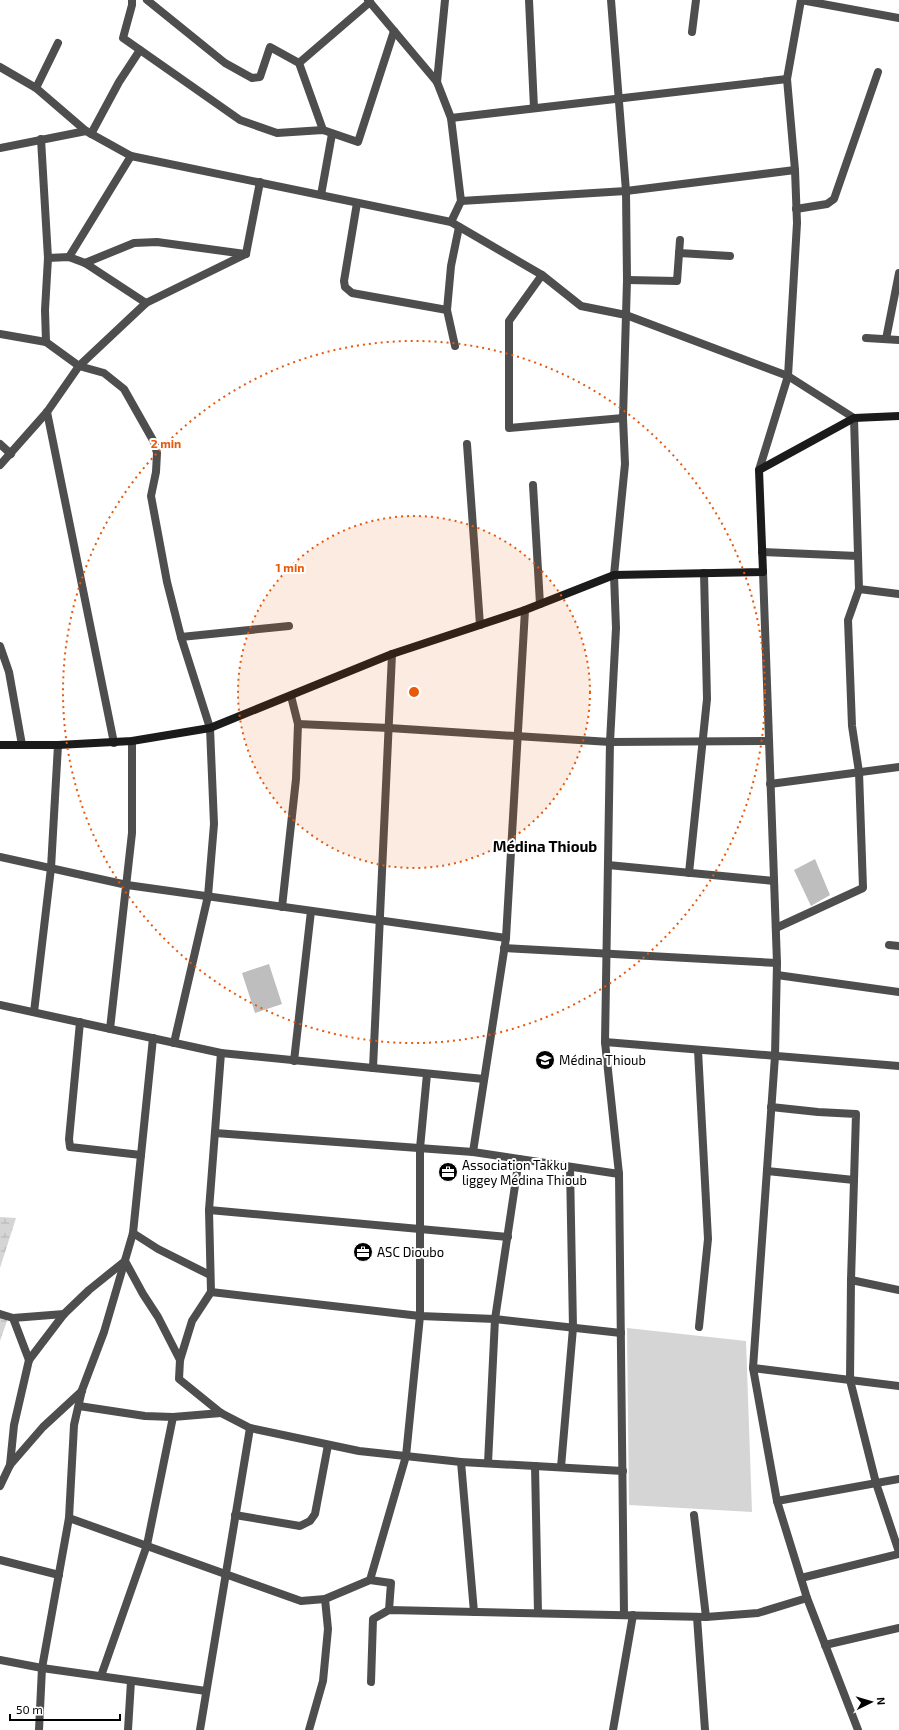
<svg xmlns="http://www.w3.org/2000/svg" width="899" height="1730" viewBox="0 0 899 1730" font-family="'Exo 2',sans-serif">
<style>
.wetland{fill:url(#wetland-marsh)}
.pitch{fill:#d5d5d5}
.building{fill:#bebebe}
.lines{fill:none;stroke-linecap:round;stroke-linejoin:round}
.street{stroke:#4e4e4e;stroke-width:8}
.secondary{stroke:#1b1b1b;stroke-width:8}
.ring{fill:none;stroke:#e8590c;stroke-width:2;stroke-dasharray:2 4}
.labels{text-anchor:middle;stroke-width:4;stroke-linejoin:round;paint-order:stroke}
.poi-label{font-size:13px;fill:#000;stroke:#fff;text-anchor:start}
.quarter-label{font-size:15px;font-weight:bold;fill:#000;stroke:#fff}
.centre{fill:#e8590c;stroke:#fff;stroke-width:2}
.ring-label{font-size:12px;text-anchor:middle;font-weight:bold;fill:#e8590c;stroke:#fff;stroke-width:4;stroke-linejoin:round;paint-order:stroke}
</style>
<defs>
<pattern id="wetland-marsh" width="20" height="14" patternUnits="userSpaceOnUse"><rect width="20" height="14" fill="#d5d5d5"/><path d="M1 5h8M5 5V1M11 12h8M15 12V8" fill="none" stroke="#b5b5b5"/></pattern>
</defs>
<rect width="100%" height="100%" fill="#fff"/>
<g class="wetland">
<polygon points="0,1217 16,1218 0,1268"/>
<polygon points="0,1309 7,1321 0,1341"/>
</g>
<polygon class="pitch" points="627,1328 746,1341 752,1512 629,1505"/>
<g class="building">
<polygon points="815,859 830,895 811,906 794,870"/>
<polygon points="269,964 282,1004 255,1013 242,973"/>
</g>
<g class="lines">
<g class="street">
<polyline points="132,0 132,5 123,38 240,120 277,133 323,130 358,142 394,31"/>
<polyline points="147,0 225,63 252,78 260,77 270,47 299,63 323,130"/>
<polyline points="368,0 437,82 451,118 461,201 451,222"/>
<polyline points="529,0 534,108"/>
<polyline points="611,0 626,191 627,280 623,418 625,464 614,575 616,628 610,742 605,1042 619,1174 624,1615"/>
<polyline points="801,0 899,18"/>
<polyline points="692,32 696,0"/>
<polyline points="299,63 370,2"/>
<polyline points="0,67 36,88 86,131 131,156 451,222 542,275 581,306 626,315 788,376 854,418 859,589 848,620 852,726 859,772 863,888 776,928"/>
<polyline points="437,82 445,0"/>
<polyline points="36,88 58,43"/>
<polyline points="451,118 787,79"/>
<polyline points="91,134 119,82 140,50"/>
<polyline points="41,139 48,258 45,310 46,342"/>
<polyline points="0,148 86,131"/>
<polyline points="321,195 332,134"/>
<polyline points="461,201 626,191 795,170"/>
<polyline points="357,203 344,281 345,287 352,293 447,310"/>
<polyline points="796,209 827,204 834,199 878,72"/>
<polyline points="679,253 730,256"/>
<polyline points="246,254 260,182"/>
<polyline points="69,257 131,156"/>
<polyline points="48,258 69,257 85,263 146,303"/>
<polyline points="85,263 134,243 157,242 245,254"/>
<polyline points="542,275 509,321 509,428 623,418"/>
<polyline points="627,280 677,281 680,240"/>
<polyline points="0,334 46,342 79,366 104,373 124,389 154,442 157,453 156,472 151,496 167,582 181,637 210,728 214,824 208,896 174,1043"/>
<polyline points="866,338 899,340"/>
<polyline points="886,339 899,273"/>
<polyline points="455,346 447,310 451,266 459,227"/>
<polyline points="47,412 114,743"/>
<polyline points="0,444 11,454"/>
<polyline points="467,444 480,625"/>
<polyline points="0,465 47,412 79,366 146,303 246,254"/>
<polyline points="759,470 788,376 797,223 795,170 787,79 801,0"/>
<polyline points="533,485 540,604"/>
<polyline points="762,552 858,556"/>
<polyline points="763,572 777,963 775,1056 753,1368 777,1501 807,1598 858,1730"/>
<polyline points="859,589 899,594"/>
<polyline points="181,637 289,626"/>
<polyline points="0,646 9,672 22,745"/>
<polyline points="298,724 389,728 610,742 768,741"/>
<polyline points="770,784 899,767"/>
<polyline points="0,857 127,885 506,938"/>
<polyline points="608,865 774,881"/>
<polyline points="689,873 707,699 704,573"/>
<polyline points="282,907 296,779 298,724 291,696"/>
<polyline points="889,945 899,946"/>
<polyline points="504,948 777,963"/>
<polyline points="777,975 899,992"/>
<polyline points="0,1005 221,1053 484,1079"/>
<polyline points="34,1012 51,868 58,745"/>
<polyline points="80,1022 69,1139 70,1147 141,1155"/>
<polyline points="110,1029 132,833 132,741"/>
<polyline points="605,1042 899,1066"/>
<polyline points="698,1050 708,1239 699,1327"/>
<polyline points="221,1053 209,1210 211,1292 192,1321 180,1360 179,1379 221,1413 250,1428 359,1451 461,1462 623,1471"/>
<polyline points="294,1061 311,911"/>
<polyline points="373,1068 392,654"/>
<polyline points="771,1107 818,1112 856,1114 851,1280 850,1380 876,1483 899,1552"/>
<polyline points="215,1133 473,1152 619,1174"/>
<polyline points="473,1152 506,938 525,610"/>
<polyline points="767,1171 854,1180"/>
<polyline points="209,1210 508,1237"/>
<polyline points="133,1233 158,1249 210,1275"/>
<polyline points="851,1280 899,1290"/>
<polyline points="211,1292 420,1316 495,1319 621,1333"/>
<polyline points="0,1314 13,1318 29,1360"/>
<polyline points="13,1318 64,1314"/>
<polyline points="753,1368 899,1386"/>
<polyline points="79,1406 145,1416 173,1417 221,1413"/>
<polyline points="461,1462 474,1612"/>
<polyline points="488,1463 495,1319 519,1159"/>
<polyline points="10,1465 14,1425 29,1360 64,1314 89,1290 125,1261 143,1294 158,1317 180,1360"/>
<polyline points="535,1466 538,1613"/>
<polyline points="561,1467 573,1328 570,1167"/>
<polyline points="0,1486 10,1465 43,1427 82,1391"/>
<polyline points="777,1501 899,1479"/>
<polyline points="235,1515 300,1526 310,1521 315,1514 328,1445"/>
<polyline points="694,1515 706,1617"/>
<polyline points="69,1518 301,1601 325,1599 370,1580 391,1583 389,1610"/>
<polyline points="0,1560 59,1575"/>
<polyline points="801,1578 899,1554"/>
<polyline points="370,1580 406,1456 420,1316 420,1148 427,1074"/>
<polyline points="697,1617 705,1730"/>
<polyline points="825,1645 899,1628"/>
<polyline points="0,1660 42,1668 206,1691"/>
<polyline points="101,1676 147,1545 173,1417"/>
<polyline points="371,1682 373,1619 389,1610 706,1617 758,1613 807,1598"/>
<polyline points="39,1730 42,1668 69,1518 74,1425 82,1390 104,1332 133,1233 153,1038"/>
<polyline points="128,1730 131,1681"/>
<polyline points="200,1730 250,1428"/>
<polyline points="309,1730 323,1681 328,1629 325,1599"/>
<polyline points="613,1730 633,1615"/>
</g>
<polyline class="secondary" points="0,745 58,745 132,741 210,728 392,654 525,610 614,575 763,572 759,470 854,418 899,416"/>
</g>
<circle cx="414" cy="692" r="176" fill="#e8590c" fill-opacity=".12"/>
<g class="ring">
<circle cx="414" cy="692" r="176"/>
<circle cx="414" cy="692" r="351"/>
</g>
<defs>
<g id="school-disc" transform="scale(1)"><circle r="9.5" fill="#000" stroke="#fff"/><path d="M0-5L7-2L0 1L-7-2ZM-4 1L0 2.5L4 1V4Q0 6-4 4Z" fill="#fff"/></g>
<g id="office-disc" transform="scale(1)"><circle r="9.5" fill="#000" stroke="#fff"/><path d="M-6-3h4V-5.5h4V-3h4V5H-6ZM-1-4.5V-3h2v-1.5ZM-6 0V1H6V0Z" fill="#fff"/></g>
</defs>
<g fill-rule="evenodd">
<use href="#school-disc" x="545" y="1060"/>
<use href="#office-disc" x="448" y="1172"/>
<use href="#office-disc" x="363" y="1252"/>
</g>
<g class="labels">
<g class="poi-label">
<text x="559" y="1065">Médina Thioub</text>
<text x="462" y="1170">Association Takku<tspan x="462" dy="15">liggey Médina Thioub</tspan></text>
<text x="377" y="1257">ASC Dioubo</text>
</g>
<g class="quarter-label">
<text x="545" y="852">Médina Thioub</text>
</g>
</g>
<circle cx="414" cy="692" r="6" class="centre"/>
<g class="ring-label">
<text x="166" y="448">2 min</text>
<text x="290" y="572">1 min</text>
</g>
<g transform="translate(871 1702) rotate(85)" stroke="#ffffff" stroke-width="3" paint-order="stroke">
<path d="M0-3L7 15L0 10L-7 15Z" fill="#000000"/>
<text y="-6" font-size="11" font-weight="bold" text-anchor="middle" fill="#000000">N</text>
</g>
<path d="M10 1714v6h110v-6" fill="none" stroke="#000000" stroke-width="2"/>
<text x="16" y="1714" font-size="12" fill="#000000" stroke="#ffffff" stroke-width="3" paint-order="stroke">50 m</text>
</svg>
